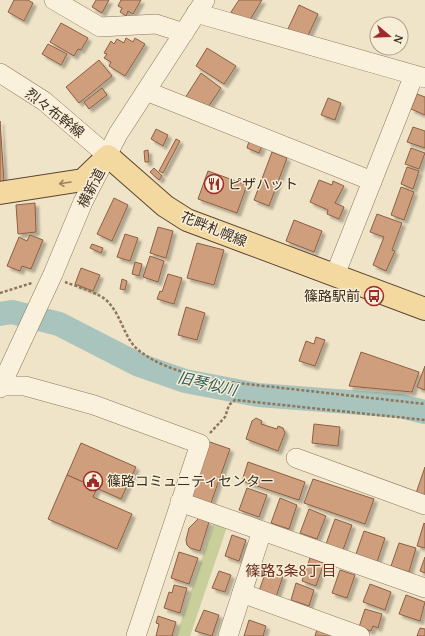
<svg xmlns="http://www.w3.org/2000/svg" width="425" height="636" viewBox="0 0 425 636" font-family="'PT Serif','Noto Sans JP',serif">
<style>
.green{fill:#c9cf9b}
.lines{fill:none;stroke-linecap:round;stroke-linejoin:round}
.river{stroke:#a9c4bc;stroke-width:24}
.building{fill:#cf9f7d;stroke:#8d5f41;filter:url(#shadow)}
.minor-casing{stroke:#8d765c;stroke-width:20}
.major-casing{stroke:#5b4430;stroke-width:24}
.path{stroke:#8d765c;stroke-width:2.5;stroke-dasharray:3 2;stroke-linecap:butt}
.minor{stroke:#faf1dc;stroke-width:19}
.major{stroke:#f3d9a0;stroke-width:22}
.oneway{stroke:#988460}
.labels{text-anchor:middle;stroke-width:3;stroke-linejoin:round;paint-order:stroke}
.street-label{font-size:14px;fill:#3d2e20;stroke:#f7eed8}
.poi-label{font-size:14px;fill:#3d2e20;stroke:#f7eed8;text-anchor:start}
.water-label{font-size:15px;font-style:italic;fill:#2f5d5a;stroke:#f7eed8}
.neighbourhood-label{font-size:15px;fill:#6b2e1e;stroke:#f7eed8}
</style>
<defs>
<filter id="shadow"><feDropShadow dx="3.5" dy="3.5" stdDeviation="1" flood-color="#0004"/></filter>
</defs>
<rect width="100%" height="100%" fill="#f0e4c8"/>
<polygon class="green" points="214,522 227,527 190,636 176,636"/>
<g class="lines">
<polyline class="river" points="0,314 12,312 59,324 139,365 185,381 258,395 401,406 425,412"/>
</g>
<g class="building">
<polygon points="14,0 28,0 33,3 24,21 8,12"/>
<polygon points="96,0 109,0 102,13 92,7"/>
<polygon points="121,0 141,0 133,14 128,11 126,16 120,12 122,8 118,6"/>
<polygon points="239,0 262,0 248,23 231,12"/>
<polygon points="299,5 318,14 306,40 287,31"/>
<polygon points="61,23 88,38 81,50 78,49 74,56 50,42"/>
<polygon points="126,38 133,42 135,38 145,44 125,76 109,66 111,62 104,58 107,54 104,53 111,41 114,44 117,39 124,43"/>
<polygon points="48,44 67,54 61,65 42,54"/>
<polygon points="207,48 236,66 224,84 196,66"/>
<polygon points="99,60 112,76 79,103 66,87"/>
<polygon points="201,73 221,88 208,107 203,103 199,107 185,98"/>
<polygon points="102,88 107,95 89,109 84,102"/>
<polygon points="417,94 425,97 425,115 411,109"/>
<polygon points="328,98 341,103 335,120 321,115"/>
<polygon points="0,121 4,182 0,182"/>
<polygon points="413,127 425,131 425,148 407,142"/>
<polygon points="156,129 168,135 163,146 151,139"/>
<polygon points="176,139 180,141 163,173 159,171"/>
<polygon points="249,141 262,146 259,153 247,148"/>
<polygon points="411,148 425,153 419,169 405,164"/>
<polygon points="148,150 149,162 145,162 144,151"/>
<polygon points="272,152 287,158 269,206 254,200"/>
<polygon points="407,167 419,171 413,189 401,184"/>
<polygon points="154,168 162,176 159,180 150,172"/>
<polygon points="208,171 247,185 237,213 198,199"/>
<polygon points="319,180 332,185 333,181 344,186 335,203 344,207 339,219 327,214 328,210 310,202"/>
<polygon points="401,187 414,192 404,220 391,215"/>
<polygon points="114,198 128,205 112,241 97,234"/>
<polygon points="35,203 36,232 18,234 16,205"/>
<polygon points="377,214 402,223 392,250 395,251 386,271 373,265 384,237 370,232"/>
<polygon points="294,220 322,231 314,252 286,241"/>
<polygon points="158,227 173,231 166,258 150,253"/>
<polygon points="125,234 138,238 130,261 117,257"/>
<polygon points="30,235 43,240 31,269 22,266 20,271 7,266 19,237 27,241"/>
<polygon points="197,243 224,250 214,285 187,278"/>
<polygon points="92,244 103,248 101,253 90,248"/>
<polygon points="150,256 164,261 158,282 143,277"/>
<polygon points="135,262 142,264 139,276 132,274"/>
<polygon points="81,268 100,275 93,291 75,284"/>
<polygon points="168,274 182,278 174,304 157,299 160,291 162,292"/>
<polygon points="122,279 127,281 125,290 120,289"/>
<polygon points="186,307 205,313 197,340 178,335"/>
<polygon points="316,337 325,340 315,366 299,361 306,341 314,344"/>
<polygon points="361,352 419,372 412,392 349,386"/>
<polygon points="425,366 425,390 417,387"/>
<polygon points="256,418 262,421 261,424 277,429 278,426 283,428 285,433 278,451 246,439 252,421"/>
<polygon points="314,424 340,427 338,446 312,443"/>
<polygon points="210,442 230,449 211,503 191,497"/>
<polygon points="81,443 136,467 121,499 67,475"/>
<polygon points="248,462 305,482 299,500 242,481"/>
<polygon points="425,467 425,499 415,496"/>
<polygon points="67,475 97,488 93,497 132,514 117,549 48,519"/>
<polygon points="313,479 374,499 365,524 304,503"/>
<polygon points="247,488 267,495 259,517 239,510"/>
<polygon points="280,498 297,505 289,529 271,523"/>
<polygon points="309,509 326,516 317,539 300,533"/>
<polygon points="199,518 209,522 200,551 190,548 187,545 186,540 189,528"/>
<polygon points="335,519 352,525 343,550 326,544"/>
<polygon points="424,523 425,524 425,548 417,546"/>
<polygon points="364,531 385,538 377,562 356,554"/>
<polygon points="232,535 246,540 239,561 225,556"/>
<polygon points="399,543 416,548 409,572 391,566"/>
<polygon points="179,552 198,558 189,584 171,578"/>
<polygon points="425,557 425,573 420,571"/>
<polygon points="310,558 324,563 316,586 302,581"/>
<polygon points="340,570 355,575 347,598 332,593"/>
<polygon points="219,571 231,575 225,592 212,588"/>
<polygon points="266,571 283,576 276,597 259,591"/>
<polygon points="296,583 314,590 309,606 291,600"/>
<polygon points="370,584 391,592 385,610 363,602"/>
<polygon points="174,585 187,588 180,613 164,608 169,592 172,593"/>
<polygon points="406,595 425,602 420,621 399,614"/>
<polygon points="365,609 382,614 378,628 373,626 371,631 359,627"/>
<polygon points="204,610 219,615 212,636 195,631"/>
<polygon points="158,616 176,622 172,636 156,636 159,624 156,623"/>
<polygon points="249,620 266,626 263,636 244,636"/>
<polygon points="420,628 425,629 425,636 417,636"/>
<polygon points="317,629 336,636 315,636"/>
</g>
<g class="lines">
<g class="minor-casing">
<g id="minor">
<polyline points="54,0 100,27 156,24 184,33"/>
<polyline points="196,13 425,78"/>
<polyline points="0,73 44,101 108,156"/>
<polyline points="146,91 372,181"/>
<polyline points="335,275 414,75"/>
<polyline points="0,386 25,386 94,405 200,444 136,636"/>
<polyline points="0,388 53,274 83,202 118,134 205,0"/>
<polyline points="296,458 425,505"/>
<polyline points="180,502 425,588"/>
<polyline points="242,593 360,636"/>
<polyline points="228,636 262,531"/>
</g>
</g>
<g class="major-casing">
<polyline id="major" points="0,193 83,180 108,156 165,206 187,220 425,309"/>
</g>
<g class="path">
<path d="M65,282C78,287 101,293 109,303C121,316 124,336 136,348C156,366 186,373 211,380L425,404"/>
<polyline points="0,293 32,283"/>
<polyline points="210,433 225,417 229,405 235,400 425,420"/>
</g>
<use href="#minor" class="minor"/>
<use href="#major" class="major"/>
</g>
<defs><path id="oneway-shaft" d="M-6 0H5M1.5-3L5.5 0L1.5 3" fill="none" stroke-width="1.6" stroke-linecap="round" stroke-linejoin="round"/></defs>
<use class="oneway" href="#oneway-shaft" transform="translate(65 183) rotate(171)"/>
<defs>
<g id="restaurant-ring" transform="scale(1)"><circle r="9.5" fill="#f7eed8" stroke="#9e2a2b" stroke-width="1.5"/><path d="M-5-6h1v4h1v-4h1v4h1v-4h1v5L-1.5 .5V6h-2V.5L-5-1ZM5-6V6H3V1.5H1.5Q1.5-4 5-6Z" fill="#9e2a2b"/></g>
<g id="bus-ring" transform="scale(1)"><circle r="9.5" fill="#f7eed8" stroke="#9e2a2b" stroke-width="1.5"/><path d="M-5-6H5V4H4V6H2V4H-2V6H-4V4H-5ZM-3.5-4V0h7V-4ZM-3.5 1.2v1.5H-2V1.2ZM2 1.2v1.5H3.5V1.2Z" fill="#9e2a2b"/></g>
<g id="civic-ring" transform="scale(1)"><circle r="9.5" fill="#f7eed8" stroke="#9e2a2b" stroke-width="1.5"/><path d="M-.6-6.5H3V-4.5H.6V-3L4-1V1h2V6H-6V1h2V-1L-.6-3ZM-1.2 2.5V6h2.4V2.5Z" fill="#9e2a2b"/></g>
</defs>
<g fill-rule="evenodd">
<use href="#restaurant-ring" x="214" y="184"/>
<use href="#bus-ring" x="374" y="296"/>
<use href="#civic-ring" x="93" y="481"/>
</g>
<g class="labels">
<g class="street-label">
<text transform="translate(55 113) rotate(38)" y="5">烈々布幹線</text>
<text transform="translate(91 188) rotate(-63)" y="5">横新道</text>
<text transform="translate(214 229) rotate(22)" y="5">花畔札幌線</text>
</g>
<g class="poi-label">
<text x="228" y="189">ピザハット</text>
<text x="360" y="301" text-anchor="end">篠路駅前</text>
<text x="107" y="486">篠路コミュニティセンター</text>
</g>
<g class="water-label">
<text transform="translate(207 384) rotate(13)" y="5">旧琴似川</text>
</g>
<g class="neighbourhood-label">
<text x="291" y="576">篠路3条8丁目</text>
</g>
</g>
<g transform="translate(389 36) rotate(109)"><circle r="19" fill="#f7eed8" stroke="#ada18e"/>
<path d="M0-3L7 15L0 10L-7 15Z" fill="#9e2a2b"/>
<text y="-6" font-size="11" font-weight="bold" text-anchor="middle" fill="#3d2e20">N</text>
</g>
</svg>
